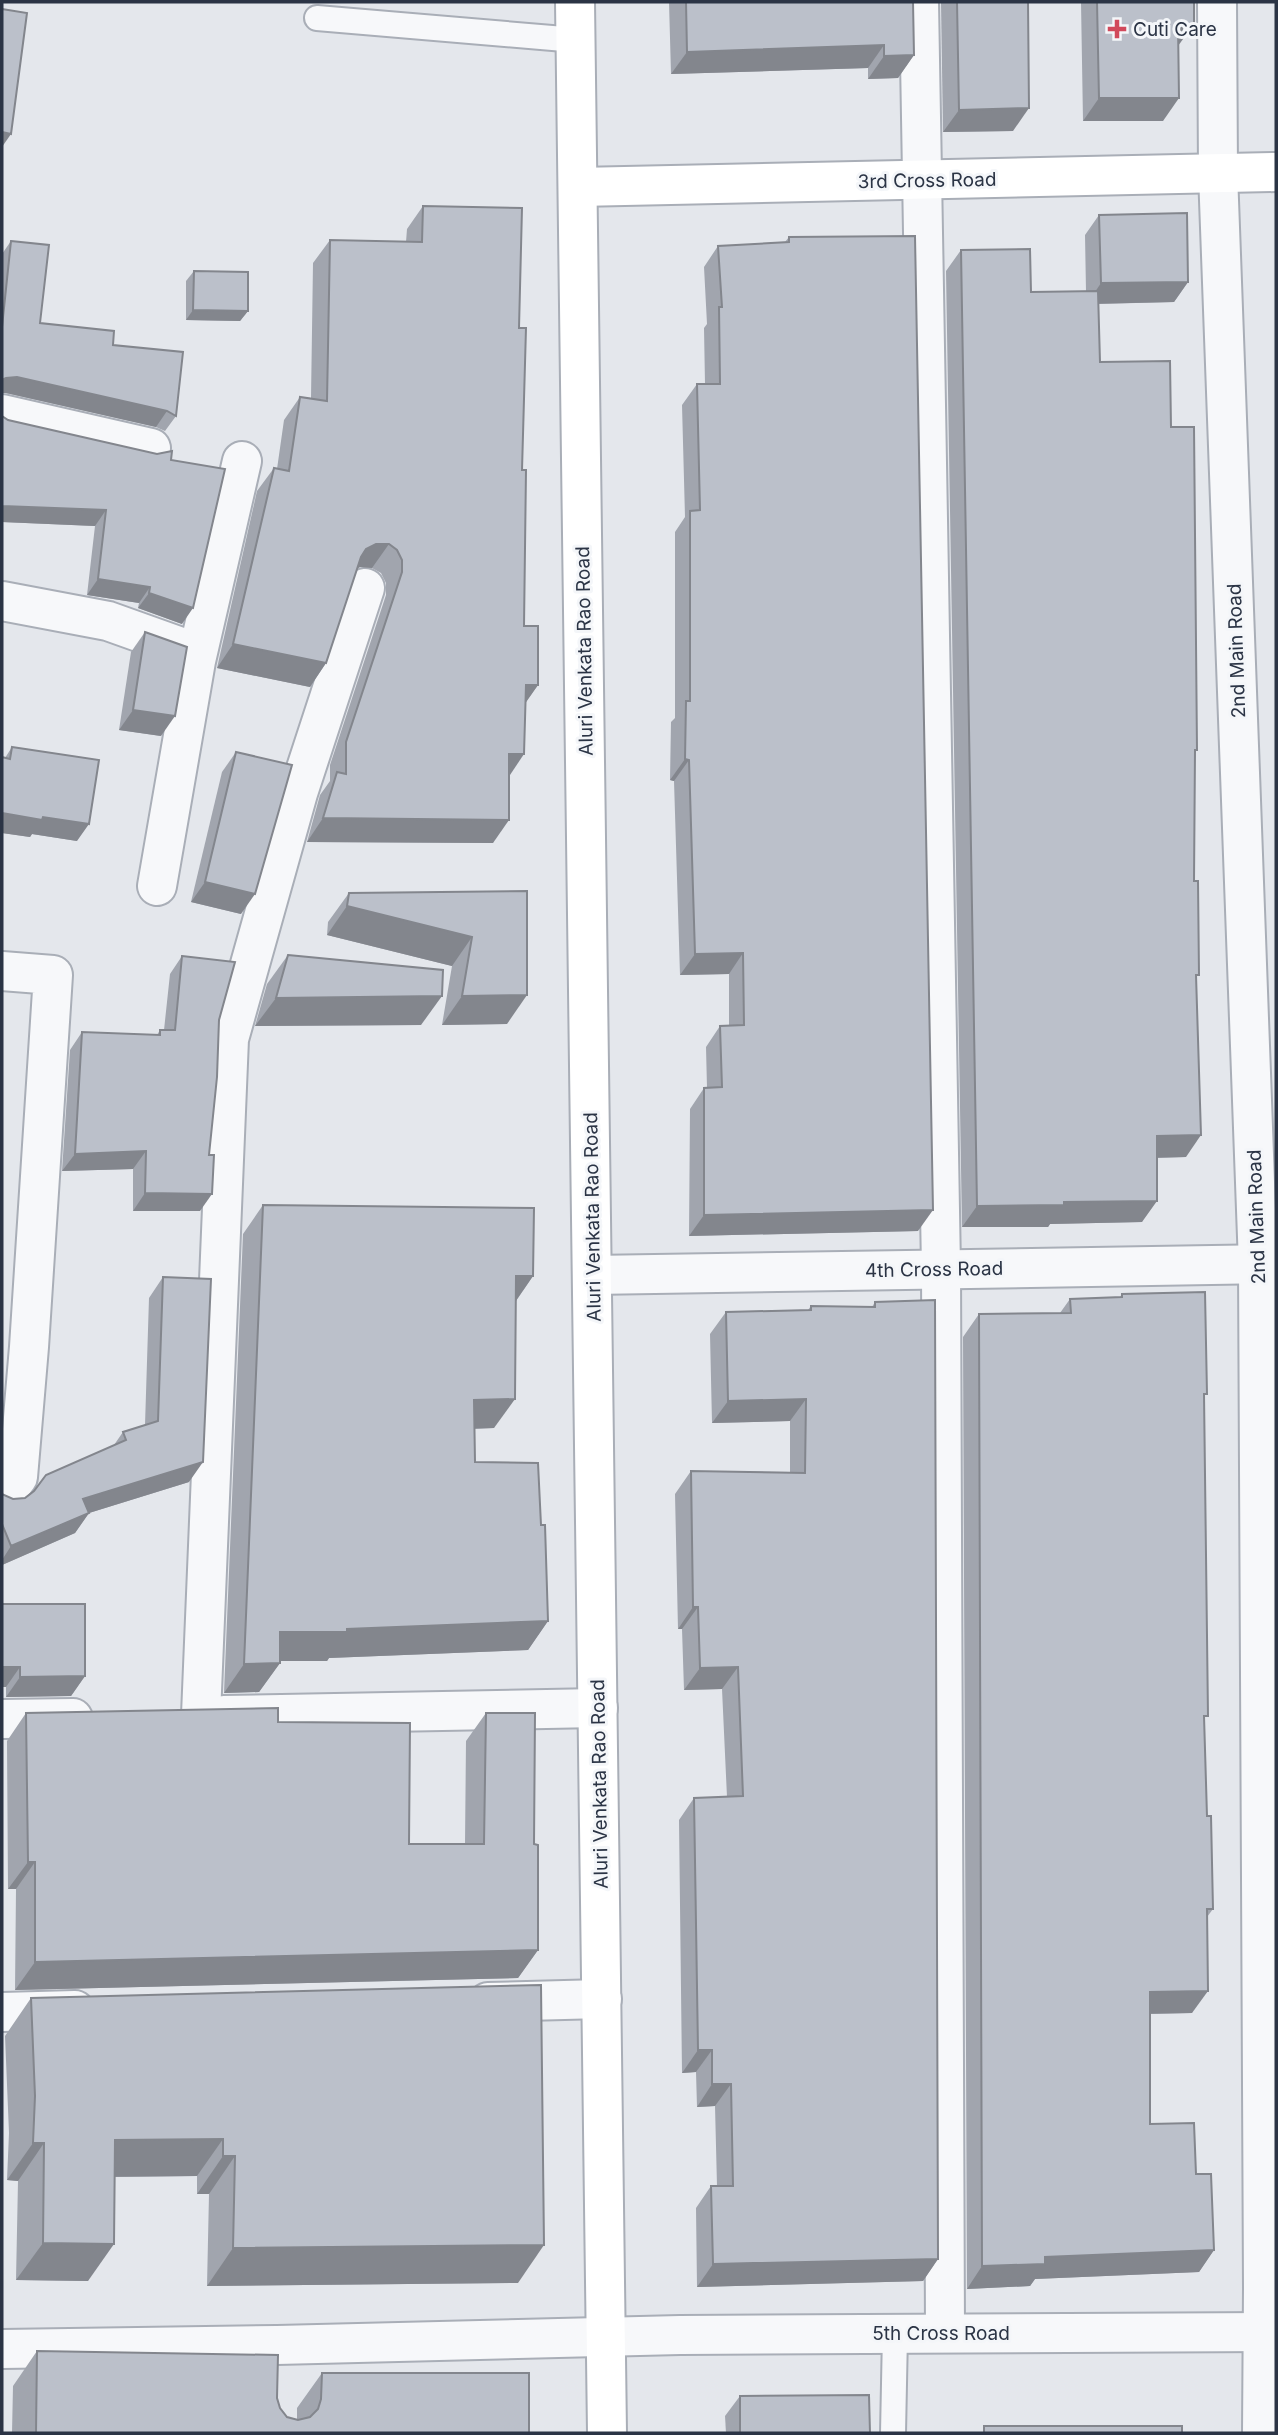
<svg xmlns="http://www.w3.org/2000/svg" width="1278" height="2435" viewBox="0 0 1278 2435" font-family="Inter,sans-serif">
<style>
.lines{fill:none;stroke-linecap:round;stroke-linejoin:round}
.lane-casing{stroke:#a9aeb7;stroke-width:28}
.street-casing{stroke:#a9aeb7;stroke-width:42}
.secondary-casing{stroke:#a9aeb7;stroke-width:42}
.lane{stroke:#f7f8fa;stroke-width:24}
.street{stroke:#f7f8fa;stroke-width:38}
.secondary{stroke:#fff;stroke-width:38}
.wall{fill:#a1a5ae}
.shaded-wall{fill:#83868d}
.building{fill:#bbc0ca;stroke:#83868d;stroke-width:2}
.poi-dot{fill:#d1495b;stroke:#f4f6f9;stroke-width:2.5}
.labels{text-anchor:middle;stroke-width:6;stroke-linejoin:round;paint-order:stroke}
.poi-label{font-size:19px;fill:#2b3445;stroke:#f4f6f9;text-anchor:start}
.street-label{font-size:19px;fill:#2b3445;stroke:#f4f6f9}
</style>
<rect width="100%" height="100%" fill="#e4e7ec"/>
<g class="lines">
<g class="lane-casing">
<g id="lane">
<polyline points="317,18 576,40"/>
<polyline points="893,2433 895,2334"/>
</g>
</g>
<g class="street-casing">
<g id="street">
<polyline points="919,2 941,1268 945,2333"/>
<polyline points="1217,2 1218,173 1258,1264 1263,2288 1262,2433"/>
<polyline points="2,414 151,448"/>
<polyline points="2,601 108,621 192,651"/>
<polyline points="157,886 196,661 242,461"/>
<polyline points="2,971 53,975 29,1347 18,1477 2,1498"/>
<polyline points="592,1275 1276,1264"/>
<polyline points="201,1715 229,1039 298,793 365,588"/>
<polyline points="224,1715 598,1708"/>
<polyline points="2,1719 73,1718"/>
<polyline points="488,2002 602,1999"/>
<polyline points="2,2012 75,2010"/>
<polyline points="2,2349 277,2345 680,2335 1276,2332"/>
</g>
</g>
<g class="secondary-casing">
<g id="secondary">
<polyline points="575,2 607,2433"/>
<polyline points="578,187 1276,172"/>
</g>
</g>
<use href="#lane" class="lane"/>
<use href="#street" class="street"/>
<use href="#secondary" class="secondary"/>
</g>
<g class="wall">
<polygon points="669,2 913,2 914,55 898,78 868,79 868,68 671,74"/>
<polygon points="941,2 1028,2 1013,131 943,132"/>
<polygon points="1081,2 1194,2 1178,46 1163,121 1083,121"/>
<polygon points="423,206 519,328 524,626 538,685 525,703 493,843 307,842 320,795 330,781 330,765 386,595 386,583 381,573 372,568 360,567 357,568 326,663 310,687 217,668 257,491 274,468 277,469 284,420 300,397 311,398 313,263 330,240 406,242 407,229"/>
<polygon points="1099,215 1188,282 1174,302 1098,304 1100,362 1171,427 1194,881 1196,979 1186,1157 1157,1158 1142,1222 1050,1224 1048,1227 962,1227 946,271 961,250 1031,292 1086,291 1085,235"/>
<polygon points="789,237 918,1231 689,1236 690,1109 704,1088 707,1088 706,1047 720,1026 729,1026 729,974 680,975 674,781 670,780 671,722 675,718 675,532 685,517 682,405 697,384 705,384 704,328 707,324 704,267 718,246 785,242"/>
<polygon points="11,241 40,323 113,345 176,416 165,431 156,427 6,393 2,393 2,254"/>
<polygon points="194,271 248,311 240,321 186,320 186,281"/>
<polygon points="2,416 8,420 171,460 182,624 138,608 139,603 87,595 95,526 2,522"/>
<polygon points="145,632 161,736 119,730 131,652"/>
<polygon points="12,747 77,841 32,834 30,837 2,833 2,757 5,758"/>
<polygon points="236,752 241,914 191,902 222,772"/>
<polygon points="527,891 507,1024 442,1025 452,966 327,935 328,922 349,893"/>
<polygon points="288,955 421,1025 255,1026 267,984"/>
<polygon points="182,956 219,1020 200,1211 133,1211 133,1169 62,1171 70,1050 82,1032 157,1035 160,1030 164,1030 170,974"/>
<polygon points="263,1205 533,1276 516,1301 494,1428 475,1429 475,1462 541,1525 548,1621 528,1650 329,1658 327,1661 280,1661 280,1663 259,1692 224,1693 243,1234"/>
<polygon points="163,1277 189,1482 89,1513 75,1533 2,1565 2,1494 13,1499 25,1498 114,1445 123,1432 145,1425 149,1298"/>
<polygon points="1122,1294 1204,1399 1204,1722 1207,1816 1213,1909 1207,1917 1192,2013 1150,2014 1150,2124 1196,2174 1214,2250 1199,2272 1035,2279 1030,2286 967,2289 963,1337 979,1314 1060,1313 1070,1299 1120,1297"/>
<polygon points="875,1302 938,2259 923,2281 697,2287 696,2208 711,2186 717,2186 715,2106 697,2107 696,2072 682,2073 679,1820 694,1798 727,1797 722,1689 684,1690 682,1629 678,1629 675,1494 691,1471 790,1472 790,1421 712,1423 710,1334 726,1312 808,1310 811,1306 872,1307"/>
<polygon points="2,1604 85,1676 71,1696 6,1697 6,1687 2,1687"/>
<polygon points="26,1713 278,1722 409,1844 465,1844 466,1741 486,1713 534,1844 538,1950 518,1978 15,1990 16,1889 8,1889 7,1741"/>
<polygon points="31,1998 518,2283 207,2286 209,2194 197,2194 197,2176 115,2177 88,2281 16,2280 18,2181 7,2180 9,2133 5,2036"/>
<polygon points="37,2351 277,2398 280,2408 287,2417 297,2420 297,2408 322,2373 529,2433 12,2433 13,2386"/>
<polygon points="740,2396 870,2433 726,2433 725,2416"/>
</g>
<g class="shaded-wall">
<polygon points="1178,24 1194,24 1178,46"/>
<polygon points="884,45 868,68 671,74 687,52"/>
<polygon points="914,55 898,78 868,79 884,56"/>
<polygon points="1099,98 1179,98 1163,121 1083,121"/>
<polygon points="1029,108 1013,131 943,132 959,110"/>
<polygon points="2,132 11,134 2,147"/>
<polygon points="1188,282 1174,302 1087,304 1101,283"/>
<polygon points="193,310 248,311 240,321 186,320"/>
<polygon points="17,377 167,411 156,427 6,393 2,393 2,380 6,378"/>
<polygon points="2,506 106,510 95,526 2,522"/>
<polygon points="376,544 389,544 372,568 360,567 350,572 366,549"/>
<polygon points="98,579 150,587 139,603 87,595"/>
<polygon points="149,593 193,608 182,624 138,608"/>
<polygon points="233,644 326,663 310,687 217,668"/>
<polygon points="526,685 538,685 522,708"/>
<polygon points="133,710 175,716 161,736 119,730"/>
<polygon points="509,754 524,754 508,778"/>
<polygon points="685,759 689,760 674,781 670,780"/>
<polygon points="2,813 43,817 89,824 77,841 32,834 30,837 2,833"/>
<polygon points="323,818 509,820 493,843 307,842"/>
<polygon points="205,882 255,894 241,914 191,902"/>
<polygon points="347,906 472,937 452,966 327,935"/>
<polygon points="743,953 729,974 680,975 695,954"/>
<polygon points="527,995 507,1024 442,1025 462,996"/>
<polygon points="442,996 421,1025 255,1026 276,998"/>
<polygon points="1201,1135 1186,1157 1142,1158 1157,1136"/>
<polygon points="146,1151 133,1169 62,1171 75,1154"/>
<polygon points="145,1193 212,1194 200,1211 133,1211"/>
<polygon points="1157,1201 1142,1222 1050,1224 1048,1227 962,1227 977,1206 1064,1202"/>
<polygon points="933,1210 918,1231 689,1236 704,1215"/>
<polygon points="516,1276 533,1276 513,1305"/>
<polygon points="515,1399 494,1428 454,1429 474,1400"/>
<polygon points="806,1399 790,1421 712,1423 728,1401"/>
<polygon points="203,1462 189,1482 89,1513 75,1533 2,1565 2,1560 11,1546 83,1499"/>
<polygon points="693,1607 698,1607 682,1629 678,1629"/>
<polygon points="548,1621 528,1650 329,1658 327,1661 260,1661 280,1632"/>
<polygon points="280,1663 259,1692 224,1693 244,1664"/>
<polygon points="2,1667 20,1667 6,1687 2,1687"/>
<polygon points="738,1667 722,1689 684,1690 700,1668"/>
<polygon points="85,1676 71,1696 6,1697 20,1677"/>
<polygon points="28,1862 35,1862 16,1889 8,1889"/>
<polygon points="538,1950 518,1978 15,1990 35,1962"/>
<polygon points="1208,1991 1192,2013 1135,2014 1150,1992"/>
<polygon points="698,2050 712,2050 696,2072 682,2073"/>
<polygon points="712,2084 731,2084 715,2106 697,2107"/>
<polygon points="223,2139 197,2176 89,2177 115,2140"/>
<polygon points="33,2143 44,2143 18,2181 7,2180"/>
<polygon points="223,2156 235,2156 209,2194 197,2194"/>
<polygon points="43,2243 114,2244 88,2281 16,2280"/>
<polygon points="544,2245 518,2283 207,2286 233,2248"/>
<polygon points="1214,2250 1199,2272 1035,2279 1030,2286 967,2289 982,2266 1045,2257"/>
<polygon points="938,2259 923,2281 697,2287 713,2264"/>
</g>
<g class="building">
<polygon points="686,2 913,2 914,55 884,56 884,45 687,52"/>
<polygon points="957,2 1028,2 1029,108 959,110"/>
<polygon points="1097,2 1194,2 1194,24 1178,24 1179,98 1099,98"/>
<polygon points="2,9 27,13 11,134 2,132"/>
<polygon points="423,206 522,208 519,328 526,328 522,470 526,470 524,626 538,626 538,685 526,685 524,754 509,754 509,820 323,818 337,772 346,774 346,742 402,572 402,560 397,550 389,544 376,544 366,549 361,557 326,663 233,644 274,468 289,471 300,397 327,401 330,240 422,242"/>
<polygon points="1187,213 1188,282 1101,283 1099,215"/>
<polygon points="915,236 933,1210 704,1215 704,1088 722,1087 720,1026 744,1025 743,953 695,954 689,760 685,759 686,701 690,701 690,511 700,510 697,384 720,384 719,307 722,307 718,246 789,242 789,237"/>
<polygon points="11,241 49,245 40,323 114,331 113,345 183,352 176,416 167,411 17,377 6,378 2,380 2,327"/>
<polygon points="1030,249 1031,292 1098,291 1100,362 1170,361 1171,427 1194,427 1197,750 1195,750 1194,881 1198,881 1199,975 1196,975 1201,1135 1157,1136 1157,1201 1064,1202 1064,1205 977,1206 961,250"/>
<polygon points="194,271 248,272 248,311 193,310"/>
<polygon points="2,416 8,420 157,454 172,451 171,460 225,469 193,608 149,593 150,587 98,579 106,510 2,506"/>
<polygon points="145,632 187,647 175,716 133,710"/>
<polygon points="12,747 99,760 89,824 43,817 42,820 2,813 2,757 10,759"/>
<polygon points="236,752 292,765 255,894 205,882"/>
<polygon points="527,891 527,995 462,996 472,937 347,906 349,893"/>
<polygon points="288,955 443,970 442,996 276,998"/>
<polygon points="182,956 235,962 219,1020 217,1077 209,1155 214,1155 212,1194 145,1193 146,1151 75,1154 82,1032 160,1035 160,1030 175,1030"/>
<polygon points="263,1205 534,1208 533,1276 516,1276 515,1399 474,1400 475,1462 538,1463 541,1525 545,1525 548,1621 347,1629 347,1632 280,1632 280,1663 244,1664"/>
<polygon points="163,1277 211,1279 203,1462 83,1499 89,1513 11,1546 2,1524 2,1494 13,1499 25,1498 34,1491 46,1475 126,1440 123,1432 158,1421"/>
<polygon points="1205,1292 1207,1394 1204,1394 1208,1716 1204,1716 1207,1816 1211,1816 1213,1909 1207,1909 1208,1991 1150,1992 1150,2124 1194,2123 1196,2174 1211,2174 1214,2250 1045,2257 1045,2264 982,2266 979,1314 1071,1313 1070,1299 1122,1297 1122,1294"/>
<polygon points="935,1300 938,2259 713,2264 711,2186 733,2186 731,2084 712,2084 712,2050 698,2050 694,1798 743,1796 738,1667 700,1668 698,1607 693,1607 691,1471 805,1473 806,1399 728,1401 726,1312 811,1310 811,1306 875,1307 875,1302"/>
<polygon points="2,1604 85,1604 85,1676 20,1677 20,1667 2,1667"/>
<polygon points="278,1708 278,1722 410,1723 409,1844 484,1844 486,1713 535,1713 534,1844 538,1845 538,1950 35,1962 35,1862 28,1862 26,1713"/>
<polygon points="541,1985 544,2245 233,2248 235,2156 223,2156 223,2139 115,2140 114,2244 43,2243 44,2143 33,2143 35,2096 31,1998"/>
<polygon points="37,2351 278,2355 277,2398 280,2408 287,2417 298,2420 310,2417 318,2409 321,2399 322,2373 529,2373 529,2433 36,2433"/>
<polygon points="869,2395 870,2433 740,2433 740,2396"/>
<rect x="984" y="2426" width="198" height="7"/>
</g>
<path class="poi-dot" d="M1113.5 18.5h7v7h7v7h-7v7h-7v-7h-7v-7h7z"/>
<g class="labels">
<g class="poi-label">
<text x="1133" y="36">Cuti Care</text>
</g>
<g class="street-label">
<text transform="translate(927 180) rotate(-1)" y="7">3rd Cross Road</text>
<text transform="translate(584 651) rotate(-91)" y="7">Aluri Venkata Rao Road</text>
<text transform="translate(1236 651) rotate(-92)" y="7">2nd Main Road</text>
<text transform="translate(592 1217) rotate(-91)" y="7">Aluri Venkata Rao Road</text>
<text transform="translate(1256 1217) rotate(-92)" y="7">2nd Main Road</text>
<text transform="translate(934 1269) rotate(-1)" y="7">4th Cross Road</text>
<text transform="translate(599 1784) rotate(-91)" y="7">Aluri Venkata Rao Road</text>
<text x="941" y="2340">5th Cross Road</text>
</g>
</g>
<rect width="1278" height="2435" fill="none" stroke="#2b3445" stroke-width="7"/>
</svg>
